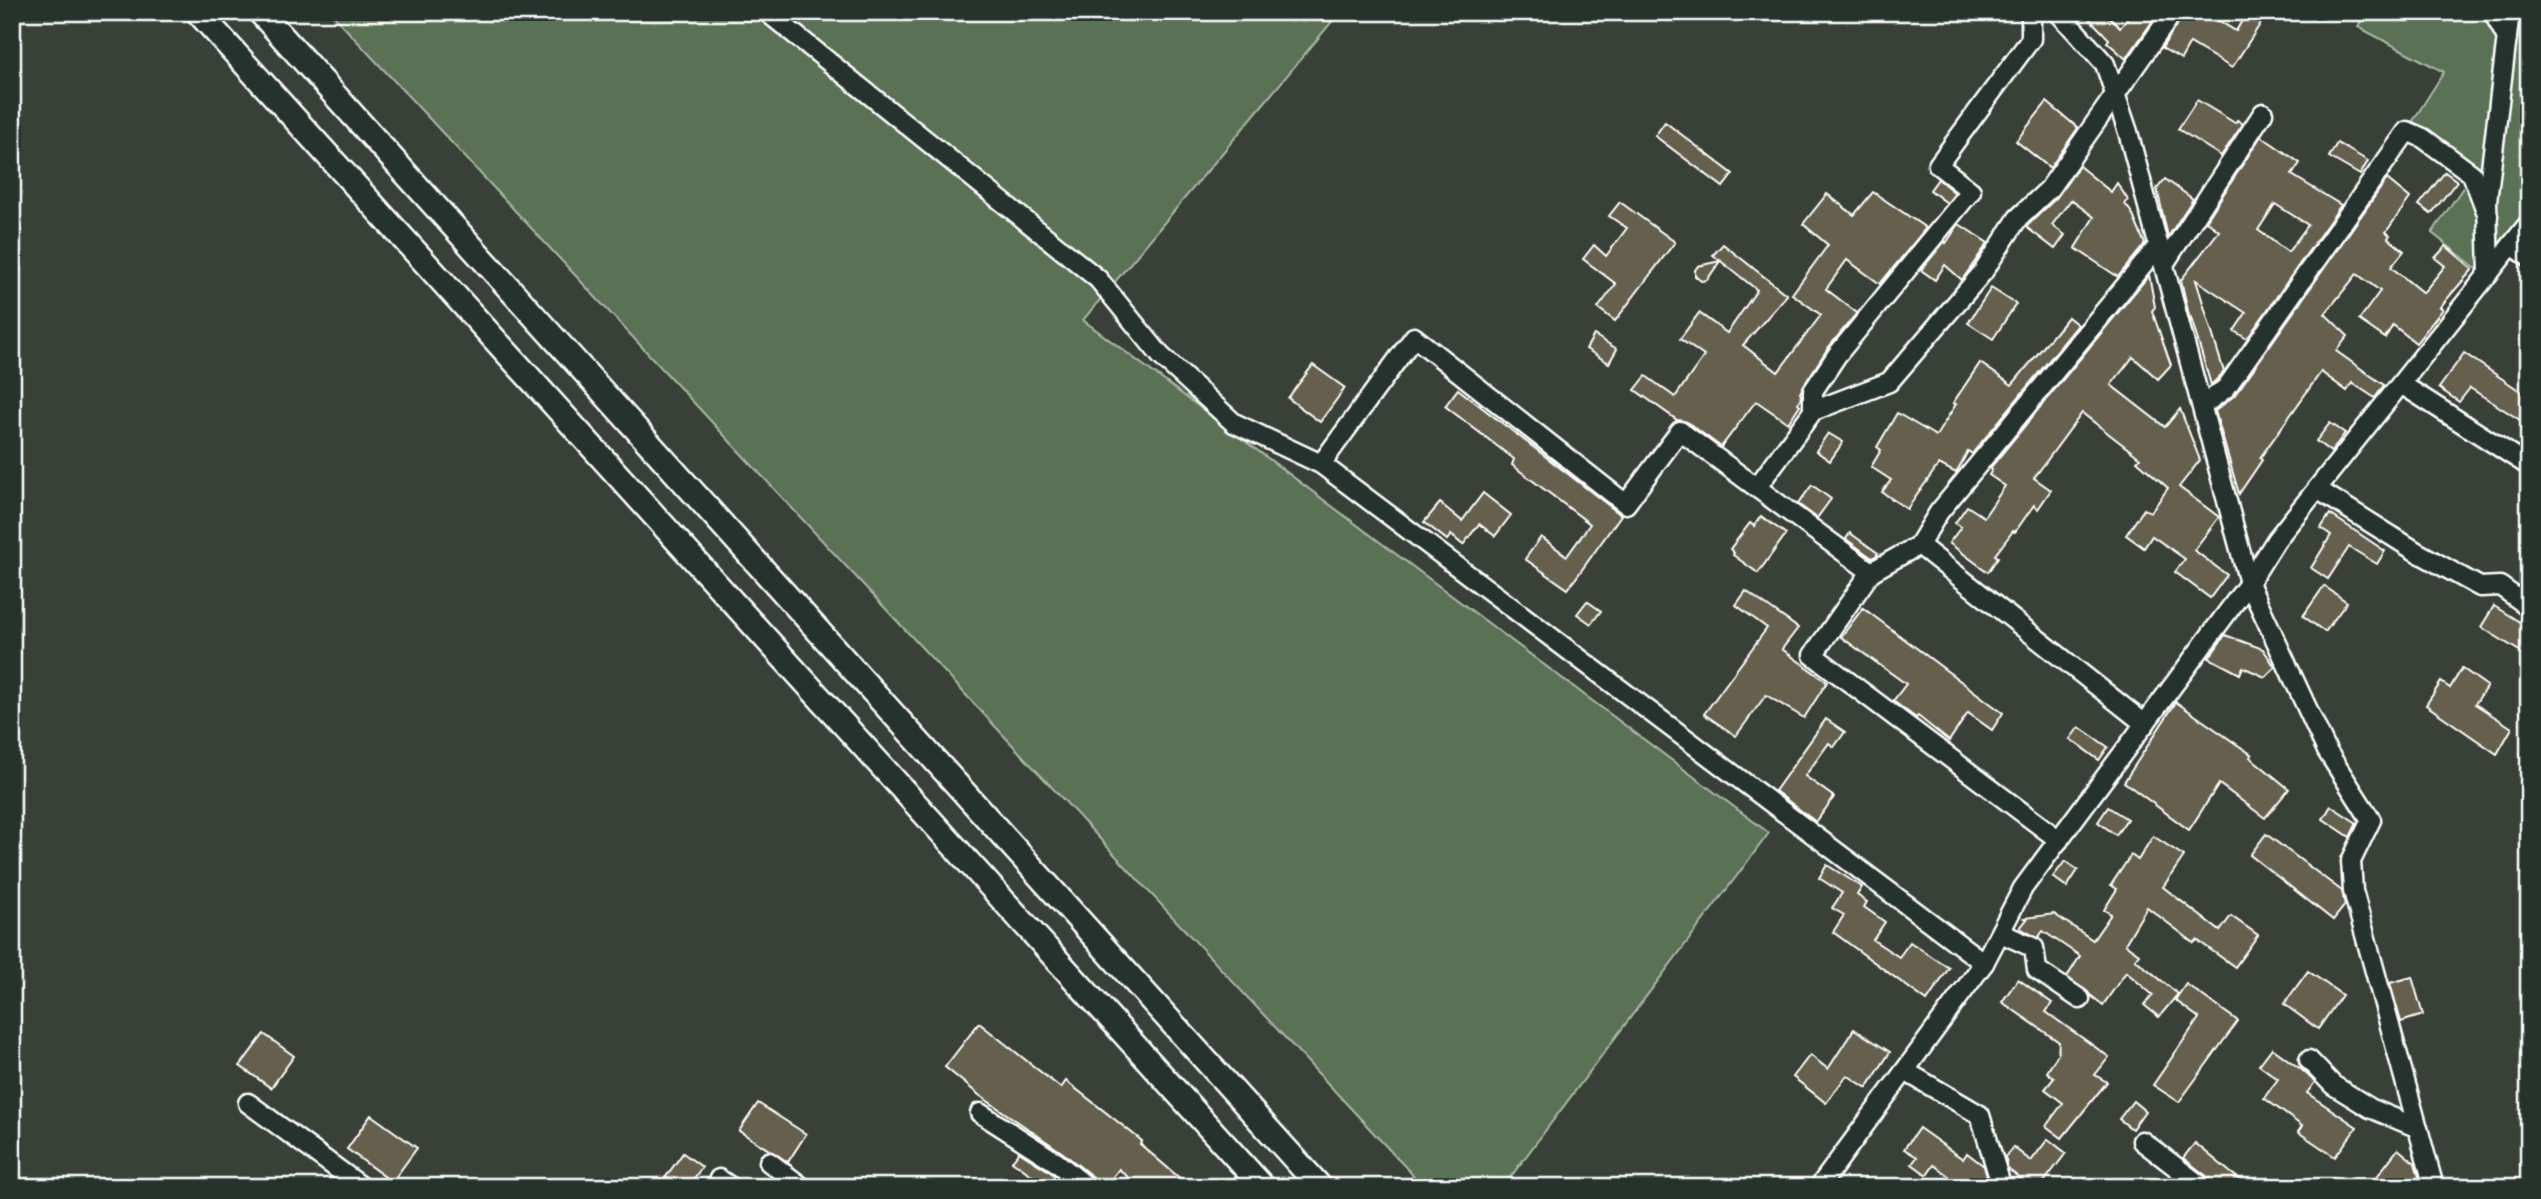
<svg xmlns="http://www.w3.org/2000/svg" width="2541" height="1199" viewBox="0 0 2541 1199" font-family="'Playpen Sans',sans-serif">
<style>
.green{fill:#5a7155;stroke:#acb8aa;stroke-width:2}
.building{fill:#655f4e;stroke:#fff;stroke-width:2;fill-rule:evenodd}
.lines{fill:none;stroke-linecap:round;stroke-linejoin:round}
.street-casing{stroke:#fff;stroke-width:23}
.secondary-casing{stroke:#fff;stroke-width:28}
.street{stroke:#26332d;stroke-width:18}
.secondary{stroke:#26332d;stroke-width:23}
</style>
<rect width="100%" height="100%" fill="#394037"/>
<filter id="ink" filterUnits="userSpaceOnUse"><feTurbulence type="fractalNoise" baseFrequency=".0143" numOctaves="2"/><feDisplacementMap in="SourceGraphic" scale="14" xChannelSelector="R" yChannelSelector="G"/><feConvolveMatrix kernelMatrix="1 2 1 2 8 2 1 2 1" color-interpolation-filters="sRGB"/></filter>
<g filter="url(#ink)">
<g class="green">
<polygon points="330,12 1340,12 1083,320 1769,833 1503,1187 1424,1187"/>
<polygon points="2365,12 2529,12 2529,209 2481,272 2432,233 2468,180 2404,135 2444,72 2358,27"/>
</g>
<g class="building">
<polygon points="2083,12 2105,12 2120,28 2132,12 2159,12 2126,59 2107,42 2109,39"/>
<polygon points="2184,12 2204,12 2236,31 2247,12 2268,12 2232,68 2190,43 2181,59 2162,48"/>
<polygon points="2197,100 2235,123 2237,120 2243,124 2221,156 2178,129"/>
<polygon points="2047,102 2078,128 2050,168 2016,141"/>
<polygon points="1665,122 1733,174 1723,187 1655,136"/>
<path d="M2261,136L2300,163L2292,175L2341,205L2247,339L2234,331L2246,313L2196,280L2224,372L2211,385L2191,318L2190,320L2181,280L2219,231L2206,221ZM2275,204L2308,225L2288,252L2258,230Z"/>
<polygon points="2337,143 2368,161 2360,175 2329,157"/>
<polygon points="2079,166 2111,192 2117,183 2128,200 2125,204 2132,213 2145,244 2118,277 2075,248 2094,217 2071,200 2052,225 2065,235 2055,249 2026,227 2057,197"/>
<polygon points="2445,172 2457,181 2431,214 2419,205"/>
<polygon points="1938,179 1955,193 1947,203 1930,190"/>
<polygon points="2165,179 2193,199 2168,237 2157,189"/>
<polygon points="2387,179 2410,198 2386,232 2390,235 2388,238 2404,251 2391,267 2423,293 2445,266 2435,258 2446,246 2473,269 2440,307 2443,309 2416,343 2393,325 2385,338 2359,320 2380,291 2357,274 2325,314 2348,336 2336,351 2384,385 2375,398 2352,383 2347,391 2321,372 2260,458 2262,460 2239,494 2215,411 2235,395"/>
<polygon points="1873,192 1926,228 1880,284 1847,260 1826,289 1857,313 1828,348 1804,385 1800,393 1802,398 1798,403 1800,405 1788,423 1756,401 1721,447 1687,422 1677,420 1635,390 1646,376 1675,397 1704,356 1680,339 1699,313 1727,333 1757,290 1713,255 1723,244 1787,295 1743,345 1778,372 1821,315 1792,294 1828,245 1803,224 1827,194 1854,215"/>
<polygon points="1620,202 1675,242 1615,321 1598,308 1616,284 1583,259 1594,245 1606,256 1627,228 1609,216"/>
<polygon points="1959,224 1988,243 1962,280 1945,265 1935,280 1921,270 1945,241 1946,243"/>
<polygon points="1720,261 1707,280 1701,281 1695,276 1695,270 1698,266"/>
<polygon points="2149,275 2155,307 2152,311 2171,365 2158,379 2133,357 2111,385 2165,427 2180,409 2200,460 2179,487 2219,517 2194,550 2227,575 2210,598 2175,572 2185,559 2152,536 2144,548 2126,535 2144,509 2151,512 2168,488 2137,461 2140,458 2082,413 2034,478 2051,490 2038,509 2034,505 2015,532 2013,531 1995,555 1998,557 1988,572 1949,543 1961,527 1955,523 1967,506 1984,517 2005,486 1989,475 1992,470 1990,468"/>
<polygon points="1991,288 2016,304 1993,339 1968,323"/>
<polygon points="2068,317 2078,325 1972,454 1968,451 1956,473 1939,464 1907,509 1882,492 1891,480 1871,467 1881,450 1877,447 1897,413 1936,436 1956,404 1953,403 1980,363 2012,385"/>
<polygon points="1594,335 1617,349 1609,363 1586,349"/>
<polygon points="2464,353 2529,397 2529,413 2523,422 2470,388 2459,402 2439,388"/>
<polygon points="1313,365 1345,388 1320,422 1288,398"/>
<polygon points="1458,389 1621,515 1568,589 1525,559 1541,537 1567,556 1590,524 1512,465 1514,459 1445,406"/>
<polygon points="2330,423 2345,433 2331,452 2316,441"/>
<polygon points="1828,433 1843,442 1830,461 1816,451"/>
<polygon points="1812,485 1831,499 1817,518 1798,504"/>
<polygon points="1483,493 1511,515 1495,536 1479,524 1463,545 1451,535 1447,540 1424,522 1440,503 1462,521"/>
<polygon points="2330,514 2385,551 2377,564 2349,547 2328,579 2311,568 2331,535 2321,528"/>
<polygon points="1761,516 1786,534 1758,573 1733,555 1734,553 1730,549 1750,523 1754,526"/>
<polygon points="1850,533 1878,553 1876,556 1872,558 1846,539"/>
<polygon points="2324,586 2347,602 2325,632 2303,616"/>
<polygon points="1746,591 1798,628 1782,649 1827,682 1804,718 1766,695 1736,736 1704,714 1767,628 1736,605"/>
<polygon points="1587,601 1601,611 1591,624 1577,614"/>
<polygon points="2494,606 2529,628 2529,657 2481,627"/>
<polygon points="1863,608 2003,713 1992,730 1968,713 1949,741 1918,716 1916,718 1893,701 1906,684 1841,637"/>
<polygon points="2225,635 2263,649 2275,667 2265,677 2243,667 2240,674 2209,658"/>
<polygon points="2462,668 2487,686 2475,704 2512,728 2497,754 2426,705 2441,682 2450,688"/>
<polygon points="2176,702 2252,755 2250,757 2289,789 2265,818 2219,784 2189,830 2124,782"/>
<polygon points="1826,719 1845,732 1834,747 1829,743 1805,776 1834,797 1816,822 1775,791"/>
<polygon points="2079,727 2108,747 2099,760 2070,739"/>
<polygon points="2331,806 2357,823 2350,837 2323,819"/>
<polygon points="2108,807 2127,819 2116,835 2098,822"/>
<polygon points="2266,834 2342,891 2345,905 2333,920 2250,855"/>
<polygon points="2153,836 2184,856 2163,887 2220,931 2231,916 2258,935 2235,967 2197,940 2194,943 2147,907 2125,944 2139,954 2135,959 2178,994 2159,1017 2144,1005 2153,995 2126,972 2103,1005 2067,977 2080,956 2043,931 2038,938 2020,928 2027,919 2025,918 2054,914 2093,940 2111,914 2104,910 2117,889 2111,885 2131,855 2138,860"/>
<polygon points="2065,861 2078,870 2067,887 2053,877"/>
<polygon points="1827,865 1862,887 1857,895 1867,902 1864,907 1885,922 1873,940 1899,957 1910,942 1949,968 1927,1001 1833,932 1844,915 1832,908 1842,893 1819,878"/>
<polygon points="2308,971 2342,995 2318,1029 2284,1004"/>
<polygon points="2412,977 2423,1015 2401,1022 2390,983"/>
<polygon points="2018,979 2052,1003 2046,1012 2109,1057 2095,1075 2107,1082 2062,1138 2046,1126 2063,1103 2045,1089 2054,1078 2047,1072 2058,1054 2059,1042 2002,1002"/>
<polygon points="2186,984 2238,1021 2179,1102 2153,1085 2199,1018 2175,1000"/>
<polygon points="979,1023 1061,1088 1066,1081 1142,1141 1140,1144 1190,1187 1139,1187 1119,1169 1105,1187 1098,1187 1094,1178 1063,1153 979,1095 945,1067"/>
<polygon points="1854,1029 1890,1052 1867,1088 1847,1075 1826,1103 1793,1077 1810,1055 1828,1069"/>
<polygon points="264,1034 294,1056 271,1088 240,1066"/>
<polygon points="2272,1048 2302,1070 2315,1082 2307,1093 2357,1127 2335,1157 2298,1132 2302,1126 2264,1098 2278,1079 2259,1065"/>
<polygon points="2133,1101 2145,1111 2132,1129 2119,1119"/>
<polygon points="758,1103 806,1134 788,1162 739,1131"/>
<polygon points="371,1115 417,1148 392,1182 347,1149"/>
<polygon points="1919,1128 1963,1159 1967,1153 1984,1166 1987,1177 1982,1187 1963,1187 1934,1165 1927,1175 1912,1164 1917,1157 1904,1149"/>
<polygon points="2048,1139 2066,1153 2040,1187 2031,1187 2008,1169 2005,1157 2013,1147 2031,1161"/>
<polygon points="2195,1143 2230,1172 2250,1187 2213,1187 2209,1178 2183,1158"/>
<polygon points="2398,1149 2415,1163 2422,1187 2369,1187"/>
<polygon points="1019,1152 1049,1171 1069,1187 1048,1187 1012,1161"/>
<polygon points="683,1153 702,1167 688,1187 676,1187 665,1178"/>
</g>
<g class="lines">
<g class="street-casing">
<g id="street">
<polyline points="767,12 1098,279 1161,356 1234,423 1321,464 1984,963"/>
<polyline points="2058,12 2105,64 2128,132 2249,583 2327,751 2371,820 2351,861 2353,891 2434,1187"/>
<polyline points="2493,12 2507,38"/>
<polyline points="2512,245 2529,257"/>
<polyline points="2164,264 2263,113"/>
<polyline points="2489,274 2487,201 2510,12"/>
<polyline points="2401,384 2529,466"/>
<polyline points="2202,406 2226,388 2407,131 2423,138 2472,174 2488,216"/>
<polyline points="1813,411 1813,391 1837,355 1971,191 1938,165 2031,39 2031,12"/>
<polyline points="1321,464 1414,337 1626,504 1680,431 1871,572 1813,655 2059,840"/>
<polyline points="1757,487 1813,411 1889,382 1983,272 2018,218 2049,189 2173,12"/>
<polyline points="2317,489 2417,552 2480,587 2500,586 2529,607"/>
<polyline points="1871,572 1919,545"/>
<polyline points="2145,724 1919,545 1939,512 2159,245"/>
<polyline points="2001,933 2034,948 2037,970 2080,999"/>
<polyline points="2309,1060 2333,1085 2370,1108 2418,1128"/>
<polyline points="1905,1071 1980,1115 1999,1178 1995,1187"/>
<polyline points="248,1103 362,1187"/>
<polyline points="980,1113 1056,1162 1087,1187"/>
<polyline points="2142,1141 2202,1187"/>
<polyline points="769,1162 802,1187"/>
<polyline points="719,1179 731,1187"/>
<polyline points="1819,1187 1984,963 2023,888 2249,583 2276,540 2529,223"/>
</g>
</g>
<g class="secondary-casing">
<g id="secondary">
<polyline points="198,12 1263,1187"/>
<polyline points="260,12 1320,1187"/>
</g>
</g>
<use href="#street" class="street"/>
<use href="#secondary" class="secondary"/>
</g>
</g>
<rect width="2541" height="1199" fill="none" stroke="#26332d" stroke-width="42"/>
<rect x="21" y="21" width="2499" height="1157" fill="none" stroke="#fff" stroke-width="2.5" filter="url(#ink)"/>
</svg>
